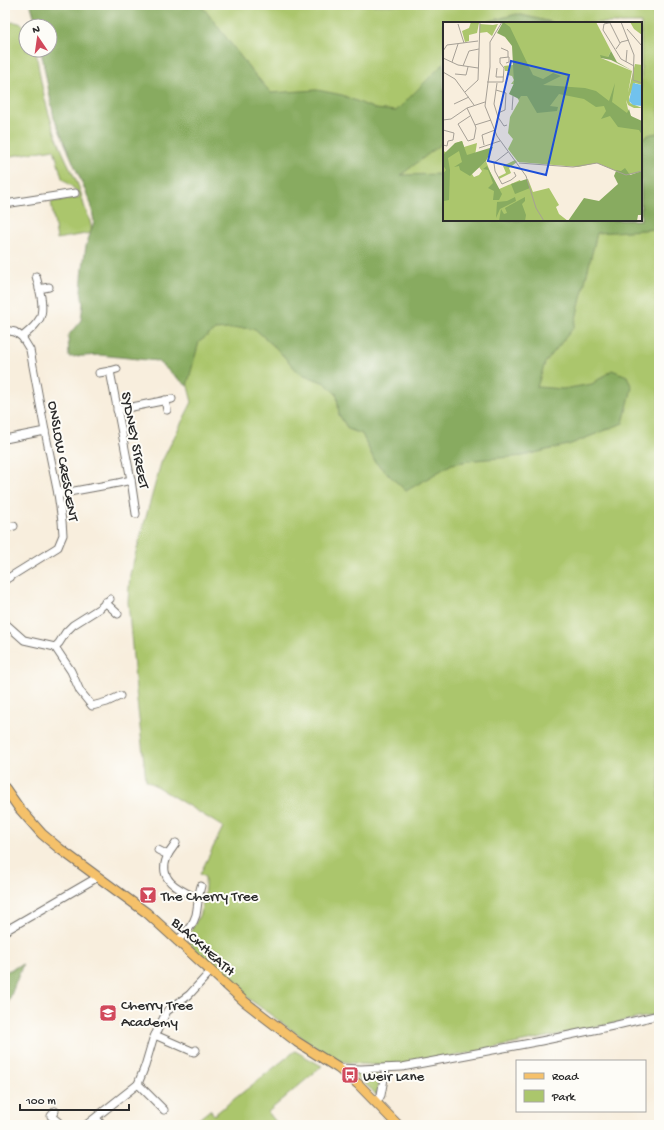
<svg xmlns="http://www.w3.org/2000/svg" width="664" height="1130" viewBox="0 0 664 1130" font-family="'Gochi Hand',sans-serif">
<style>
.green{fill:#abc66c;stroke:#6b784c;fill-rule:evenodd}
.forest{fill:#88ab60;stroke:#5a6b46}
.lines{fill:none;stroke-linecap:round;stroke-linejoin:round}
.minor-casing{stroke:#736f69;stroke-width:9}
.major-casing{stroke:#736f69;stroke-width:11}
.minor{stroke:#fff;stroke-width:7}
.major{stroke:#f5c16b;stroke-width:9}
.labels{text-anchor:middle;stroke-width:4;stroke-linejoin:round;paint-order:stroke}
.street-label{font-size:15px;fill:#2b2b2b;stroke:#fdfcf7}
.poi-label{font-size:15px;fill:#2b2b2b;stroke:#fdfcf7;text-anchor:start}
.inset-road{fill:none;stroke:#a6a096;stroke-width:1}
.view{fill:#1d4ed8;fill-opacity:0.15;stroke:#1d4ed8;stroke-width:2}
.inset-edge{fill:none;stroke:#2b2b2b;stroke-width:2}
</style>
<rect width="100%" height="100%" fill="#fdfcf7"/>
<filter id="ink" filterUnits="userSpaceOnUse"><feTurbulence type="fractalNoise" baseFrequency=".025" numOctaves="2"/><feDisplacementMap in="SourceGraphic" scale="8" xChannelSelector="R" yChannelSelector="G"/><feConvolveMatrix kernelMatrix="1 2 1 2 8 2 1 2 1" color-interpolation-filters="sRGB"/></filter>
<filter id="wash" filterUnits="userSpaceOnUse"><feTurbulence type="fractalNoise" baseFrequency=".012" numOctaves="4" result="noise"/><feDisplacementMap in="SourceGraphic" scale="16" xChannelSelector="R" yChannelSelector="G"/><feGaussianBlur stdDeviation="0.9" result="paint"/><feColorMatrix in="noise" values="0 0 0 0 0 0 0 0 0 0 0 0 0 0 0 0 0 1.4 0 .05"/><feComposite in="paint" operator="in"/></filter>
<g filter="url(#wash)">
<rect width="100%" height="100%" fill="#f8eedd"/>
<g class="green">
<path d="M31,5H659V1014L402,1067L360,1064L333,1060L249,999L196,951L189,942C188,933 194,926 198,918C203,908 206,888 205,877L200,874L223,827L146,780L137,701L128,602L130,574L161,463L192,402L186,379L95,234L93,202L56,116L46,77L41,50H50V26H37ZM444,23H641V220H444Z"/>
<path d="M15,22L22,24L26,28V50H36C40,83 48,117 61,148C68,166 79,182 83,201C85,212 93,222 91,233L57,239L51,202L80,197L79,193L62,178L54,149L5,157V23Z"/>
<polygon points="295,1051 322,1066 268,1112 276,1122 272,1125 191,1125 210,1110 214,1115"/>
<polygon points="349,1070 375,1072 380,1080 377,1094 376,1095 372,1090 350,1072"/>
</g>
<g class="forest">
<polygon points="31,5 199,5 205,10 251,70 271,93 317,90 342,95 375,109 396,111 444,63 444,142 401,175 444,174 444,220 641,220 641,139 651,134 659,133 659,229 597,233 574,327 545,363 537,387 563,389 592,384 612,370 627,376 632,388 623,423 571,444 523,456 475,460 452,464 406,491 375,462 362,434 348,429 339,415 337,395 325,383 299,373 276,348 255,329 242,328 215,330 199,342 187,386 157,361 100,355 69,357 68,336 81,320 83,304 81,290 83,267 86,246 94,222 91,204 54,118 41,50 50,50 50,26 37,26"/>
<polygon points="517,14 551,22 553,23 482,23"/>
<polygon points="23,964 5,1011 5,972"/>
</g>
</g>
<g filter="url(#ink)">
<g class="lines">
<g class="minor-casing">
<g id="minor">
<polyline points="5,204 75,193"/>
<polyline points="39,289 49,287"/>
<polyline points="5,330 15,332 22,337 30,350 45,431 58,494 62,521 63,535 58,547 5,580"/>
<path d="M22,337C28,332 36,326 40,318C45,306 39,288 36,276"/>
<polyline points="110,371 131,480 136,514"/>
<polyline points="99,373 110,371 117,369"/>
<polyline points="165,400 167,410"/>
<polyline points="117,410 172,399"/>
<polyline points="5,439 45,431"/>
<polyline points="58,494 118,483 131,480"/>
<polyline points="5,528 14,526"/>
<polyline points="105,602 118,614"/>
<polyline points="5,623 24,640 55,647 71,671 80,691 92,706 107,702 120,696"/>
<polyline points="55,647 59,643 66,632 73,625 100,608 110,599"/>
<path d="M176,843C173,848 169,852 167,857C157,881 180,890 197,898"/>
<polyline points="158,850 168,855"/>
<polyline points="5,931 98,877"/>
<path d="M177,941C185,933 193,926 196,915C198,905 198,896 201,886"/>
<polyline points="155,1035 194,1052 196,1050"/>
<polyline points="338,1068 361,1069 402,1067 541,1041 613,1026 659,1015"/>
<polyline points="138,1084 164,1110"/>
<polyline points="377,1103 381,1095 386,1068"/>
<polyline points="55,1111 51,1116 62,1125"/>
<polyline points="96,1118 102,1125"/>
<polyline points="86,1125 138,1084 145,1066 153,1039 167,1011 189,995 211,971"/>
</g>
</g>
<g class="major-casing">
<polyline id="major" points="5,788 19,808 42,834 60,849 147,913 245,1002 297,1042 338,1068 358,1084 398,1125"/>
</g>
<use href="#minor" class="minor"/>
<use href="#major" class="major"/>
</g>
</g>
<defs>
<g id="bar-square" transform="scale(0.9)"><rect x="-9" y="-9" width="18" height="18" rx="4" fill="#d1495b" stroke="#fdfcf7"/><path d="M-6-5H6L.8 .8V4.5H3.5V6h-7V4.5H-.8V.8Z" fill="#fff"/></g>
<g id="school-square" transform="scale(0.9)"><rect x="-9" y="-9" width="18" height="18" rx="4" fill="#d1495b" stroke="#fdfcf7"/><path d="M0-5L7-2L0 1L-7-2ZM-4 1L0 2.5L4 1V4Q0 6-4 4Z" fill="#fff"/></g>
<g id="bus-square" transform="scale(0.9)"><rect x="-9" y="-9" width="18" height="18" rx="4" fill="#d1495b" stroke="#fdfcf7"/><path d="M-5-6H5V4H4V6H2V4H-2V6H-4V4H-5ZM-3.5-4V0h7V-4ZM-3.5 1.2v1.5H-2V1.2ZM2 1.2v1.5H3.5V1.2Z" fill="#fff"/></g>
</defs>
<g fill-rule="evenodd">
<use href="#bar-square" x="148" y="895"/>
<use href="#school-square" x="108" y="1013"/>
<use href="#bus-square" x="350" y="1075"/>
</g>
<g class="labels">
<g class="street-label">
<text transform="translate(136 440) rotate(79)" y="5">SYDNEY STREET</text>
<text transform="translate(64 461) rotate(80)" y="5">ONSLOW CRESCENT</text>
<text transform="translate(204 946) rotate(42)" y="5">BLACKHEATH</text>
</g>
<g class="poi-label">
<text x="161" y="900">The Cherry Tree</text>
<text x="121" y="1009">Cherry Tree<tspan x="121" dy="17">Academy</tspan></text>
<text x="363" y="1080">Weir Lane</text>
</g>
</g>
<g transform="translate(443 22)">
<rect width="199" height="199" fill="#f8eedd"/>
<path d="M28,0L36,1L34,11L26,13V19L22,20L19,9L26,6ZM60,0H153L168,29L165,35L158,36L189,49L185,71L192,42L199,43V63L192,61L186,75L187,81L199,86H191L185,83L183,78L186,92L199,104V150L183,153L154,141L135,145L75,140L65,127L70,117L65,111L67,95L76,79L70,66L71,62H68L71,58L69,54L65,53V49H62L61,44L70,43V24ZM187,0H199V13L191,7ZM37,2L50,3L55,2L49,14L44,10L36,11ZM19,119L21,125L34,121L29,152L31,155L36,153L39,149L36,145L43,139L54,168L77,158L78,160L85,157L90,170L106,166L116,183L113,185L116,192L125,199H0V129L3,130L13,121ZM72,138L74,140L66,146L68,151L56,157L55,155L63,151L60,144Z" fill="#abc66c"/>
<path d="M60,0L67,5L90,53L100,57L110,51L118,54L100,63L142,66L153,69L166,79L172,61L169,80L184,91L186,87L188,94L199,99V113L196,108L175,105L167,94L158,97L163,89L161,84L153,85L141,77L116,72L107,84L115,85L114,89L94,91L84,74H78L76,77L66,72L71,61L69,24L62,15L54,11ZM168,29L174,40L190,49L168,38L158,36L157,33L165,35ZM19,119L24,133L50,125L43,139L27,154L17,148L16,144L11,145L19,140L16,129L5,136L7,148L6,178L1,179L0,152L3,148L0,143V133L12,121ZM44,144L59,172L56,178H50L51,169L45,166L50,161L45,148L40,147ZM182,146L187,153L199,149V193H195L194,199H125L141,176L156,179L175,162L171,154L173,149L177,151L172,148L178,149ZM84,157L87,166L72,172L68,162ZM72,175L73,179L57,187L53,196L54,180L64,179ZM82,175V179L79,182L83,193L82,199H56L58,187L61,192L64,191L62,186Z" fill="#88ab60"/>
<path d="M190,61L199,63V84L190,83L186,79Z" fill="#71c2ed"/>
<path class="inset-road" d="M59,0L47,20V45L42,84L54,114L83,154L93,186L101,199M170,0L161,2L160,8L178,37L191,44M178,0L191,33L190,58L199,61M167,1L177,21M15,2L21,21M184,7L199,24M58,26L65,29V35M173,27L178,20L186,18M0,29L4,23L35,19M0,36L15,43L35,46M9,40L15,22M183,40L184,28M20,44L26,29L36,27M54,46L53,55H60M0,50L12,57L31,83M12,52L23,53L25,45M44,60H60L61,46L57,41V36L66,35V40L63,41M54,61L51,82L55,95L61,104L64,103M53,68L63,71L62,88L55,91M22,70L35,58L37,0M11,82L26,75M24,86L32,103L33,106L31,117L25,119L15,102L27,94M69,88L70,74M0,98L8,97L24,86L42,80M32,103L48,98M0,108L11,111L10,118L5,119L4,124L0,123M41,123L39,113L52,108M36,126L57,119M65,130L51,141L52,149L59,162L68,158L73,154L71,150M76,141L130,145L154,141L183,153L199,149"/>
<path class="view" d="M68,39L126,53L103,153L45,139Z"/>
<rect width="199" height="199" class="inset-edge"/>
</g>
<rect width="664" height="1130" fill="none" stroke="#fdfcf7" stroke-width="20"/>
<rect x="516" y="1060" width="130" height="52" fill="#fdfcf7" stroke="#a9a8a5"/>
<rect x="524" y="1073" width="20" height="6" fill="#f5c16b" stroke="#a9a8a5"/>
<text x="552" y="1080" font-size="12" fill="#2b2b2b">Road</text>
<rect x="524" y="1090" width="20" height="12" fill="#abc66c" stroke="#a9a8a5"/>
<text x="552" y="1100" font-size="12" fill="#2b2b2b">Park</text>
<g transform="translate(38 38) rotate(347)"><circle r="19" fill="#fdfcf7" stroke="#a9a8a5"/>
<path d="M0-3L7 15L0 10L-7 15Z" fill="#d1495b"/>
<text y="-6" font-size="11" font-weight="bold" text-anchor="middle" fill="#2b2b2b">N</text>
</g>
<path d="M20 1104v6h109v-6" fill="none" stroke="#2b2b2b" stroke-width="2"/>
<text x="26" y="1104" font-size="12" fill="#2b2b2b" stroke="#fdfcf7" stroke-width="3" paint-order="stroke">100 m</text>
</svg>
